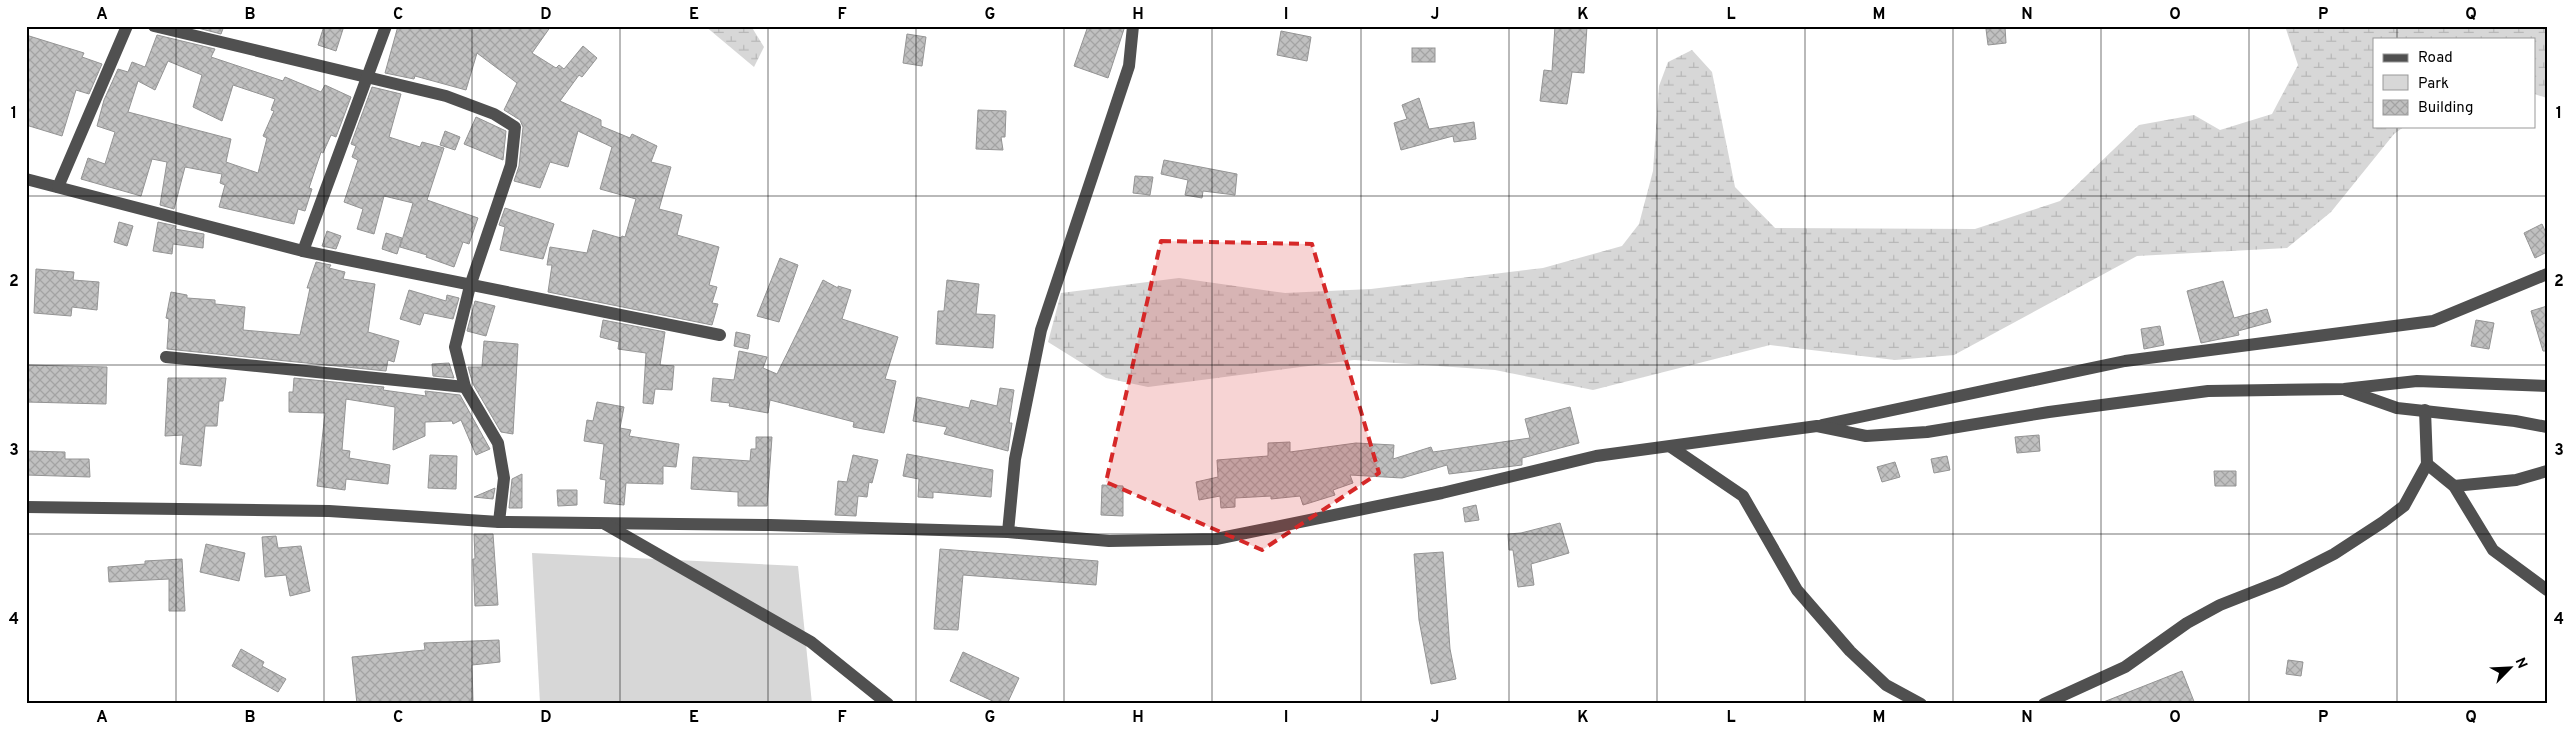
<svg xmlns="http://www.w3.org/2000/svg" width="2573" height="730" viewBox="0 0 2573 730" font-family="Overpass,sans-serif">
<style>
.green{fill:#d7d7d7}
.wetland{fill:url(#wetland-marsh)}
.building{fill:url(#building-cross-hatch);stroke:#949494;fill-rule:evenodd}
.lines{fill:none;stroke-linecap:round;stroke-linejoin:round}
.minor{stroke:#505050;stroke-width:12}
.marked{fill:#d62828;fill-opacity:0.2;stroke:#d62828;stroke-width:4;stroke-dasharray:10 6;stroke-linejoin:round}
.grid{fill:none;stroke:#000;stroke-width:1;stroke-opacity:0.55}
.neatline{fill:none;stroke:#000;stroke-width:2}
.grid-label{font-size:16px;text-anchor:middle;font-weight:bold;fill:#000}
</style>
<defs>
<pattern id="wetland-marsh" width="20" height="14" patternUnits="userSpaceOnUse" patternTransform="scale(1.25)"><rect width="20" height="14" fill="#d7d7d7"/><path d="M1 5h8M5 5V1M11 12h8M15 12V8" fill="none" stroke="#b7b7b7"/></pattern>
<pattern id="building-cross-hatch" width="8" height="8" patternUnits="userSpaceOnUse" patternTransform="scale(1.25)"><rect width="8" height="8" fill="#c0c0c0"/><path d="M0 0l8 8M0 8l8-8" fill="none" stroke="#a3a3a3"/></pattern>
</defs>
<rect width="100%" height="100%" fill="#fff"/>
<polygon class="green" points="532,553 798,566 812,704 540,704"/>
<g class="wetland">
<polygon points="705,26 751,26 764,47 754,67"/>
<polygon points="2285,26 2547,26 2547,98 2534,94 2534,39 2374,39 2374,126 2405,126 2394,134 2331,212 2287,248 2137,256 1954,355 1895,360 1770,345 1593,390 1495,370 1354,360 1148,387 1106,378 1048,342 1061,293 1179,278 1285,293 1371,289 1543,268 1622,246 1639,224 1653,171 1659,86 1668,62 1692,50 1712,72 1735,187 1775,228 1975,229 2060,201 2139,125 2194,115 2220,130 2272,114 2298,65"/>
</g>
<g class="building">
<polygon points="190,26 224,26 221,34"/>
<polygon points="324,26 344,26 336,51 318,45"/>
<polygon points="398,26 551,26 532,53 556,68 559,65 564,69 583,46 597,58 582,77 579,75 560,101 601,120 601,126 630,138 632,134 657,146 651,162 671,167 659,209 682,215 677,235 719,247 709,285 717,287 712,303 718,304 712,325 548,292 552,265 547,265 550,247 587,253 593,230 621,238 622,236 625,237 636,199 600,189 612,147 578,131 568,167 550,162 540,188 514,181 519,166 523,127 520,120 504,110 517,83 477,53 466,90 415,76 414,79 385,73"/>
<polygon points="1088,26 1125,26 1108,78 1074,66"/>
<polygon points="1555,26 1587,26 1584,73 1572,72 1567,104 1540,101 1544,70 1552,71"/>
<polygon points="2005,27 2006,43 1988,45 1986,29"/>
<polygon points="1281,31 1311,37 1307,61 1277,55"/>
<polygon points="907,34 926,37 922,66 903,63"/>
<polygon points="26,35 84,53 82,57 102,64 89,94 76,90 62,136 26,125"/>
<path d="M157,35L215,49L211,57L283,81L285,77L321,92L325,85L351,97L336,137L331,135L323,153L321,152L309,188L312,189L305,211L298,209L294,224L219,207L225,185L220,183L222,174L185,167L174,209L160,205L167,162L152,159L141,196L81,179L88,158L105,164L115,132L97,126L104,100L118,69L128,72L132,62L145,67ZM168,61L202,75L193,107L222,121L233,85L275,99L271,110L274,111L263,136L267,138L258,173L226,162L231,139L128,112L138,81L155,90Z"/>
<rect x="1412" y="48" width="23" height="14"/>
<polygon points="372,87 401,94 389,137 420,147 422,142 444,148 427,200 478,218 469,244 463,242 454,267 426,257 427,255 400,247 413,203 384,196 374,234 357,229 363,209 344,202 358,160 352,157 356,146 351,144"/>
<polygon points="1419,98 1429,129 1474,122 1476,139 1454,142 1453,136 1401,150 1394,123 1407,119 1402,105"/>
<polygon points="978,110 1006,111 1005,137 1001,137 1003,150 976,149"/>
<polygon points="476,117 506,131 503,160 464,144"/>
<polygon points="445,131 460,137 455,150 440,145"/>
<polygon points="1164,160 1237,174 1235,195 1203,191 1202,198 1185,195 1188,180 1161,174"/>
<polygon points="1135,176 1153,177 1150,195 1133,193"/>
<polygon points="505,208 554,224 543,259 500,250 505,227 499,225"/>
<polygon points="119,222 133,226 127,246 114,242"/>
<polygon points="158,222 176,226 175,229 204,234 203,248 173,244 172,254 153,251"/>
<polygon points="2542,224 2547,235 2547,252 2535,258 2524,233"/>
<polygon points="327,231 341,236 336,249 322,246"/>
<polygon points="386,233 402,238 397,254 382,249"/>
<polygon points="780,258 798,265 779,322 757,316"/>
<polygon points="316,262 331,265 329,268 345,272 343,279 375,284 368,332 399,341 394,362 388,360 386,371 167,349 169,319 166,318 171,292 187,295 187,298 215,300 215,304 245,307 243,330 300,335 310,288 307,288"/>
<polygon points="36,269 74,272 73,280 99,282 97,310 72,307 71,316 34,313"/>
<polygon points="823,280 838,288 838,286 851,290 842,319 898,337 885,379 896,381 884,433 853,427 854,422 770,400 768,413 729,406 730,403 711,401 713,378 734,380 739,351 767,357 763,368 777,374"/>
<polygon points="947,280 979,284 976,314 995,315 993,348 936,344 938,311 944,311"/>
<polygon points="2223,281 2234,318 2267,309 2271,322 2238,331 2239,335 2201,343 2187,291"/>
<polygon points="409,290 446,301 447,295 459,298 453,319 424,313 420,325 400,319"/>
<polygon points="475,301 495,306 486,336 467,331"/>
<polygon points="2547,306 2547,351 2543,351 2531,311"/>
<polygon points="603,320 665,332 660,365 674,366 672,390 655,389 653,404 643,403 646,353 618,349 619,342 600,337"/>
<polygon points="2476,320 2494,323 2489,349 2471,346"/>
<polygon points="2160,326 2164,345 2144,349 2141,329"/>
<polygon points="736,332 750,335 748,349 734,346"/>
<polygon points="484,341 518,344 513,434 501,432 473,384 468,367 482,367"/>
<polygon points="449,363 454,378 433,376 432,364"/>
<polygon points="26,365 107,367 106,404 26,402"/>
<polygon points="168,378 226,378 223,401 219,401 217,426 205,426 201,466 180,464 183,435 165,436"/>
<polygon points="294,378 384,387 383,390 426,396 425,391 460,395 490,449 476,455 461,420 453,424 452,421 425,422 425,436 393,450 395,407 346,399 342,450 350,451 349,458 390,465 388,484 346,479 345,490 317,486 325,413 289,412 289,392 293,392"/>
<polygon points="1000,388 1014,390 1009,423 1012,423 1008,451 944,434 947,427 913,421 917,397 969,408 971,400 997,406"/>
<polygon points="597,402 624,407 620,428 631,430 629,436 679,444 676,467 663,466 663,484 626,483 624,505 604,503 606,480 600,479 604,444 584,441 587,420 593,421"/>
<polygon points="1570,407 1579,443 1522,458 1522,465 1449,474 1447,465 1402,478 1350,475 1353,483 1333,490 1335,495 1303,505 1300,496 1271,499 1271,496 1235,498 1235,507 1221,508 1220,496 1199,500 1196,482 1218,477 1217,460 1268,456 1268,443 1290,442 1290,452 1356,443 1394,445 1393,459 1431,447 1433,452 1530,438 1525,419"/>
<polygon points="2039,435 2040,451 2017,453 2015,437"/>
<polygon points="756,437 772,437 767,506 738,506 738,492 691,489 693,457 750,461 751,449 756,449"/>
<polygon points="26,451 65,452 65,459 89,459 90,477 26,475"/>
<polygon points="907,454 993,470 991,497 933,492 933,498 918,497 919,479 903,476"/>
<polygon points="430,455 457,456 456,489 428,488"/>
<polygon points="853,455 878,460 872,483 869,482 867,497 858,496 856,516 835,515 838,481 847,482"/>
<polygon points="1947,456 1950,470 1934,473 1931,459"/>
<polygon points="1895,462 1900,477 1882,482 1877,467"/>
<polygon points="2214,471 2236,471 2236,486 2215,486"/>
<polygon points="522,474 522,508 509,508 512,479"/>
<polygon points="1102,485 1123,486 1123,516 1101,515"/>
<polygon points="495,488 493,499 474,497"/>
<polygon points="557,490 577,490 577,505 558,506"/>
<polygon points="1476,505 1479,520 1465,522 1463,508"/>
<polygon points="1560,523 1569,553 1531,564 1534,585 1518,587 1513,550 1509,550 1508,534 1521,533"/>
<polygon points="474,534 493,534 498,605 475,606 473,559 475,559"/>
<polygon points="276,536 278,548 301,546 310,591 290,596 286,575 265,577 262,537"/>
<polygon points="206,544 245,553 239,581 200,572"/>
<polygon points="940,549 1098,561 1096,585 963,575 958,630 934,629"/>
<polygon points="1443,552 1450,649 1456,679 1431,684 1419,620 1414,554"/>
<polygon points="182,559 185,611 169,611 169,579 109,582 108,567 145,564 145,561"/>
<polygon points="499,640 500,662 472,665 473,702 357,704 352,657 425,650 424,643"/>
<polygon points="241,649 264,662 262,666 286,679 278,692 232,666"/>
<polygon points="963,652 1019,678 1007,704 999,704 950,681"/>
<polygon points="2288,660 2303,662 2301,676 2286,674"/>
<polygon points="2182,671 2195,704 2101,704 2101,703"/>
</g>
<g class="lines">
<g class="minor">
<polyline points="154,26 446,96 494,114 515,127 511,165 470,286 455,347 465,387 498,443 504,478 499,522"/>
<polyline points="26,179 303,251 720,335"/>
<polyline points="58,187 127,26"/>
<polyline points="303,251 386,26"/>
<polyline points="166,357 465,387"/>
<polyline points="2346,390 2397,408 2515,421 2547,427"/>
<polyline points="1822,425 2125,361 2433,321 2547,274"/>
<polyline points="1671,447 1743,496 1797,590 1850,651 1886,685 1921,704"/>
<polyline points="2427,464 2454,486 2493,550 2547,590"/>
<polyline points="2454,486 2516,480 2547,471"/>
<polyline points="26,507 329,511 499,522 770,525 1008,532 1109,541 1216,539 1442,493 1596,456 1817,426 1866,436 1927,432 2049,412 2208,391 2344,389 2417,381 2547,386"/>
<polyline points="605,524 811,642 888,704"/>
<polyline points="1008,532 1015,459 1041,330 1129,66 1133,26"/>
<polyline points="2044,704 2125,667 2187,623 2220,605 2281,581 2334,554 2383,522 2404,506 2427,464 2425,410"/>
</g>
</g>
<path class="marked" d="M1161,241L1312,244L1379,473L1262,550L1106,482Z"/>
<path class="grid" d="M176,26V704M324,26V704M472,26V704M620,26V704M768,26V704M916,26V704M1064,26V704M1212,26V704M1361,26V704M1509,26V704M1657,26V704M1805,26V704M1953,26V704M2101,26V704M2249,26V704M2397,26V39M2397,126V704M26,196H2547M26,365H2547M26,534H2547"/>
<rect width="2573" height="730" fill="none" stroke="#ffffff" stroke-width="55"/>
<rect x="2373" y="38" width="162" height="90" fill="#ffffff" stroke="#999999"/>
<rect x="2383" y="54" width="25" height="8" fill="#505050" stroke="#999999"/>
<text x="2418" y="62" font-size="15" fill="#000000">Road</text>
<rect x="2383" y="75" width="25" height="15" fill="#d7d7d7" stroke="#999999"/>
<text x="2418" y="88" font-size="15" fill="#000000">Park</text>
<rect x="2383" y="100" width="25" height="15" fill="url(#building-cross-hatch)" stroke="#999999"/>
<text x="2418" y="112" font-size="15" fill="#000000">Building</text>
<g transform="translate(2510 668) rotate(66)" stroke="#ffffff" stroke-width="4" paint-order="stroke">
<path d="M0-4L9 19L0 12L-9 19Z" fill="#000000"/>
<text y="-8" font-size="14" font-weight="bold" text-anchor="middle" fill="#000000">N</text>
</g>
<rect x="28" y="28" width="2518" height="674" class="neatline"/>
<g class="grid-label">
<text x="102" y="19">A</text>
<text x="250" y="19">B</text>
<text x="398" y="19">C</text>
<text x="546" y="19">D</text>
<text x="694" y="19">E</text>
<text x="842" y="19">F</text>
<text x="990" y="19">G</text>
<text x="1138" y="19">H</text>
<text x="1286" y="19">I</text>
<text x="1435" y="19">J</text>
<text x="1583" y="19">K</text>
<text x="1731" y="19">L</text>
<text x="1879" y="19">M</text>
<text x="2027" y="19">N</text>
<text x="2175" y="19">O</text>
<text x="2323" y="19">P</text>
<text x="2471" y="19">Q</text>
<text x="14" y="118">1</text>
<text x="2559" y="118">1</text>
<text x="14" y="286">2</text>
<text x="2559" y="286">2</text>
<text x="14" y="455">3</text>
<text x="2559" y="455">3</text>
<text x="14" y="624">4</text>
<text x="2559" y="624">4</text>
<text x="102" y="722">A</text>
<text x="250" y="722">B</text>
<text x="398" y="722">C</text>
<text x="546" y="722">D</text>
<text x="694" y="722">E</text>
<text x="842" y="722">F</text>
<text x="990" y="722">G</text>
<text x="1138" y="722">H</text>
<text x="1286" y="722">I</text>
<text x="1435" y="722">J</text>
<text x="1583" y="722">K</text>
<text x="1731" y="722">L</text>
<text x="1879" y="722">M</text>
<text x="2027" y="722">N</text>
<text x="2175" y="722">O</text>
<text x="2323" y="722">P</text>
<text x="2471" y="722">Q</text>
</g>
</svg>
